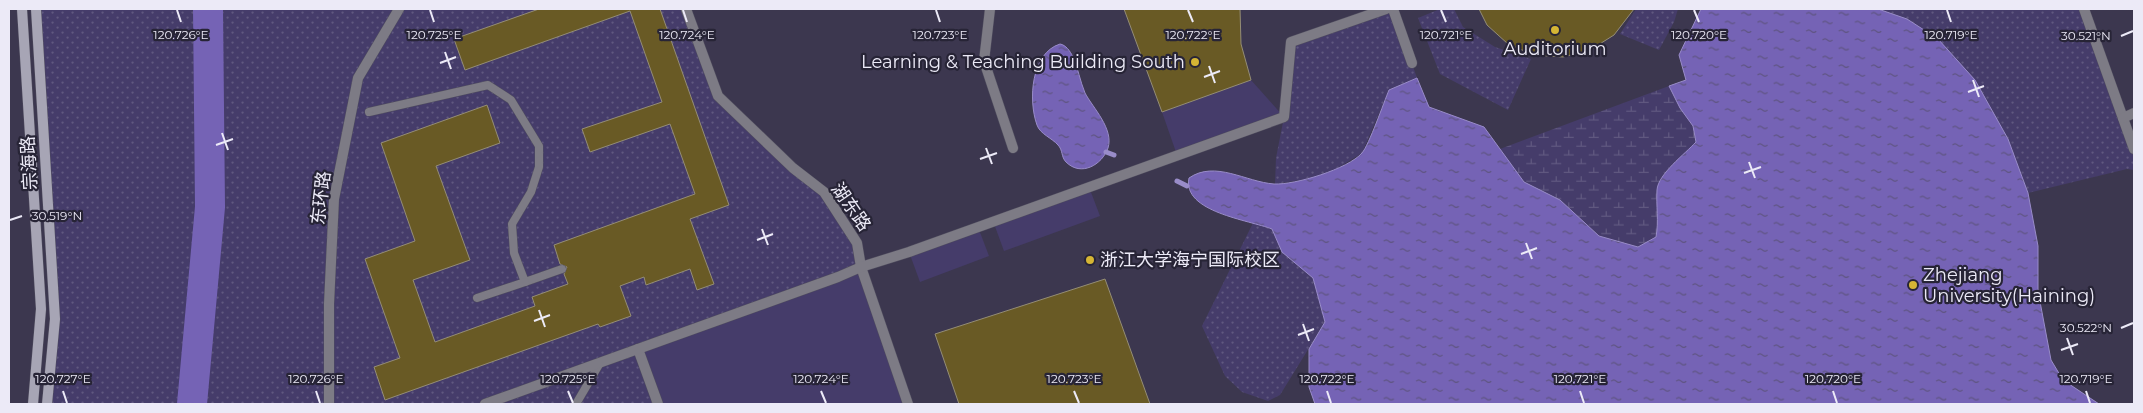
<svg xmlns="http://www.w3.org/2000/svg" width="2143" height="413" viewBox="0 0 2143 413" font-family="Montserrat,'Noto Sans SC',sans-serif">
<style>
.built{fill:#3c374f}
.green{fill:#453c6a}
.wetland{fill:url(#wetland-marsh)}
.park{fill:url(#park-dots)}
.water{fill:url(#water-ripples);stroke:#998cc9}
.lines{fill:none;stroke-linecap:round;stroke-linejoin:round}
.stream{stroke:#998cc9;stroke-width:5}
.river{stroke:#7563b5;stroke-width:30}
.building{fill:#695a25;stroke:#948d76}
.lane-casing{stroke:#4f4c5e;stroke-width:9}
.street-casing{stroke:#4f4c5e;stroke-width:11}
.secondary-casing{stroke:#4f4c5e;stroke-width:11}
.lane{stroke:#7d7b85;stroke-width:8}
.street{stroke:#7d7b85;stroke-width:10}
.secondary{stroke:#a7a5b5;stroke-width:10}
.ticks{fill:none;stroke:#eceaf7;stroke-width:2}
.poi-dot{fill:#d5b534;stroke:#272436;stroke-width:2}
.labels{text-anchor:middle;stroke-width:4.5;stroke-linejoin:round;paint-order:stroke}
.poi-label{font-size:18px;fill:#eceaf7;stroke:#272436;text-anchor:start}
.street-label{font-size:18px;fill:#eceaf7;stroke:#272436}
.ticks-label{font-size:12px;text-anchor:middle;fill:#eceaf7;stroke:#272436;stroke-width:4.5;stroke-linejoin:round;paint-order:stroke}
</style>
<defs>
<pattern id="wetland-marsh" width="20" height="14" patternUnits="userSpaceOnUse" patternTransform="scale(1.25)"><rect width="20" height="14" fill="#453c6a"/><path d="M1 5h8M5 5V1M11 12h8M15 12V8" fill="none" stroke="#605880"/></pattern>
<pattern id="park-dots" width="8" height="8" patternUnits="userSpaceOnUse" patternTransform="scale(1.25)"><rect width="8" height="8" fill="#453c6a"/><path d="M2 2h.1M6 6h.1" fill="none" stroke="#605880" stroke-width="1.8" stroke-linecap="round"/></pattern>
<pattern id="water-ripples" width="26" height="14" patternUnits="userSpaceOnUse" patternTransform="scale(1.25)"><rect width="26" height="14" fill="#7563b5"/><path d="M2 4q2-2 4 0t4 0M15 11q2-2 4 0t4 0" fill="none" stroke="#5e5480"/></pattern>
</defs>
<rect width="100%" height="100%" fill="#312e41"/>
<rect class="built" x="9" y="9" width="2125" height="395"/>
<g class="green">
<polygon points="1251,80 1284,117 1177,155 1162,112"/>
<polygon points="1089,187 1100,216 1004,251 993,221"/>
<polygon points="978,227 989,256 920,282 909,252"/>
<polygon points="861,267 908,404 658,404 638,349"/>
</g>
<path class="wetland" d="M1669,86L1680,108L1693,126L1696,142C1685,154 1657,174 1657,190C1656,206 1659,221 1656,238L1638,247L1599,236L1560,200L1524,182L1500,149Z"/>
<g class="park">
<polygon points="36,9 686,9 718,96 824,192 857,243 861,267 638,349 658,404 47,404 55,319"/>
<polygon points="1393,9 1417,78 1389,90 1362,153 1325,176 1275,184 1276,158 1284,117 1291,42"/>
<polygon points="1440,9 1454,9 1463,27 1495,47 1531,59 1508,110 1440,74 1418,18"/>
<polygon points="1636,9 1678,9 1674,22 1659,50 1620,34"/>
<polygon points="1878,9 2084,9 2134,149 2134,170 2127,169 2028,193 2008,139 1975,80 1907,19"/>
<polygon points="1253,223 1272,229 1282,252 1313,278 1325,322 1280,395 1268,401 1242,392 1225,376 1202,326"/>
</g>
<g class="water">
<path d="M1701,9H1878L1907,19L1938,39L1975,80L2008,139L2028,193L2038,246V291L2051,360L2063,380L2099,404H1315L1309,387V349L1325,322L1313,278L1282,252L1272,229C1249,220 1182,212 1189,178C1215,160 1246,182 1274,184C1295,185 1348,169 1362,153C1369,145 1384,102 1389,90L1417,78L1429,107L1484,127L1524,182L1560,200L1599,236L1638,247L1656,237C1659,221 1656,206 1657,190C1658,174 1685,154 1696,142L1693,126L1680,108L1669,86L1686,80L1679,55Z"/>
<path d="M1060,44C1066,45 1070,51 1073,57C1078,68 1080,81 1085,93C1093,108 1114,129 1108,148C1102,165 1081,177 1066,162C1061,157 1063,150 1058,145C1052,138 1040,134 1037,125C1028,100 1031,53 1060,44Z"/>
</g>
<g class="lines">
<g class="stream">
<polyline points="1106,152 1114,155"/>
<polyline points="1177,181 1187,186"/>
</g>
<polyline class="river" points="192,404 210,207 208,9"/>
</g>
<g class="building">
<polygon points="539,9 660,9 729,205 690,219 714,284 697,290 690,269 646,285 644,277 620,286 631,316 600,327 598,324 385,400 374,367 400,358 365,259 415,241 381,143 487,105 500,143 436,166 470,260 413,280 435,342 535,306 532,297 568,284 564,274 567,267 560,264 554,245 695,194 670,124 590,152 582,129 662,102 630,11 465,70 454,39"/>
<polygon points="1124,9 1240,9 1241,44 1251,80 1162,112"/>
<polygon points="1479,9 1634,9 1614,35 1590,50 1563,57 1534,55 1508,44 1487,25"/>
<polygon points="1105,279 1150,404 959,404 935,334"/>
</g>
<g class="lines">
<g class="lane-casing">
<g id="lane">
<polyline points="369,112 488,85 511,100 539,146 539,167 531,192 512,224 514,253 525,282 562,269"/>
<polyline points="477,298 525,282"/>
<polyline points="576,404 600,363"/>
</g>
</g>
<g class="street-casing">
<g id="street">
<polyline points="686,9 718,96 793,168 824,192 857,243 861,267 908,404"/>
<polyline points="990,9 984,61 1013,148"/>
<polyline points="1393,9 1412,63"/>
<polyline points="2084,9 2134,149"/>
<polyline points="2123,118 2134,113"/>
<polyline points="638,349 658,404"/>
<polyline points="329,404 329,304 334,199 358,78 399,9"/>
<polyline points="485,404 838,277 861,267 909,252 1284,117 1291,42 1386,9"/>
</g>
</g>
<g class="secondary-casing">
<g id="secondary">
<polyline points="22,9 41,309 33,404"/>
<polyline points="36,9 55,319 47,404"/>
</g>
</g>
<use href="#lane" class="lane"/>
<use href="#street" class="street"/>
<use href="#secondary" class="secondary"/>
</g>
<path class="ticks" d="M177,10L181,22M430,10L434,22M683,10L687,22M936,10L940,22M1188,10L1193,22M1441,10L1446,22M1694,10L1699,22M1947,10L1951,22M2121,36L2133,31M445,52L451,69M440,63L456,57M1209,66L1215,83M1204,77L1220,71M1973,80L1979,97M1968,92L1984,86M222,133L228,150M216,145L233,139M986,148L992,164M980,159L997,153M1749,162L1755,178M1744,173L1761,167M10,220L22,216M762,229L768,245M757,240L773,234M1526,243L1532,259M1521,254L1537,248M539,310L545,327M534,321L550,315M1303,324L1309,341M2121,328L2133,323M1298,335L1314,329M2067,338L2073,355M2061,350L2078,344M63,391L67,403M316,391L320,403M568,391L573,403M821,391L826,403M1074,391L1079,403M1327,391L1331,403M1580,391L1584,403M1833,391L1837,403M2086,391L2090,403"/>
<g class="poi-dot">
<circle cx="1555" cy="30" r="5"/>
<circle cx="1195" cy="62" r="5"/>
<circle cx="1090" cy="260" r="5"/>
<circle cx="1913" cy="285" r="5"/>
</g>
<g class="labels">
<g class="poi-label">
<text x="1555" y="55" text-anchor="middle">Auditorium</text>
<text x="1185" y="68" text-anchor="end">Learning &amp; Teaching Building South</text>
<text x="1100" y="266">浙江大学海宁国际校区</text>
<text x="1923" y="281">Zhejiang<tspan x="1923" dy="21">University(Haining)</tspan></text>
</g>
<g class="street-label">
<text transform="translate(29 163) rotate(-93)" y="6">宗海路</text>
<text transform="translate(321 198) rotate(-83)" y="6">东环路</text>
<text transform="translate(851 207) rotate(55)" y="6">湖东路</text>
</g>
</g>
<g class="ticks-label">
<text x="181" y="39">120.726°E</text>
<text x="434" y="39">120.725°E</text>
<text x="687" y="39">120.724°E</text>
<text x="940" y="39">120.723°E</text>
<text x="1699" y="39">120.720°E</text>
<text x="1193" y="39">120.722°E</text>
<text x="1446" y="39">120.721°E</text>
<text x="1951" y="39">120.719°E</text>
<text x="2086" y="40">30.521°N</text>
<text x="57" y="220">30.519°N</text>
<text x="2086" y="332">30.522°N</text>
<text x="63" y="383">120.727°E</text>
<text x="316" y="383">120.726°E</text>
<text x="568" y="383">120.725°E</text>
<text x="821" y="383">120.724°E</text>
<text x="1074" y="383">120.723°E</text>
<text x="1327" y="383">120.722°E</text>
<text x="1580" y="383">120.721°E</text>
<text x="1833" y="383">120.720°E</text>
<text x="2086" y="383">120.719°E</text>
</g>
<rect width="2143" height="413" fill="none" stroke="#eceaf7" stroke-width="20"/>
</svg>
